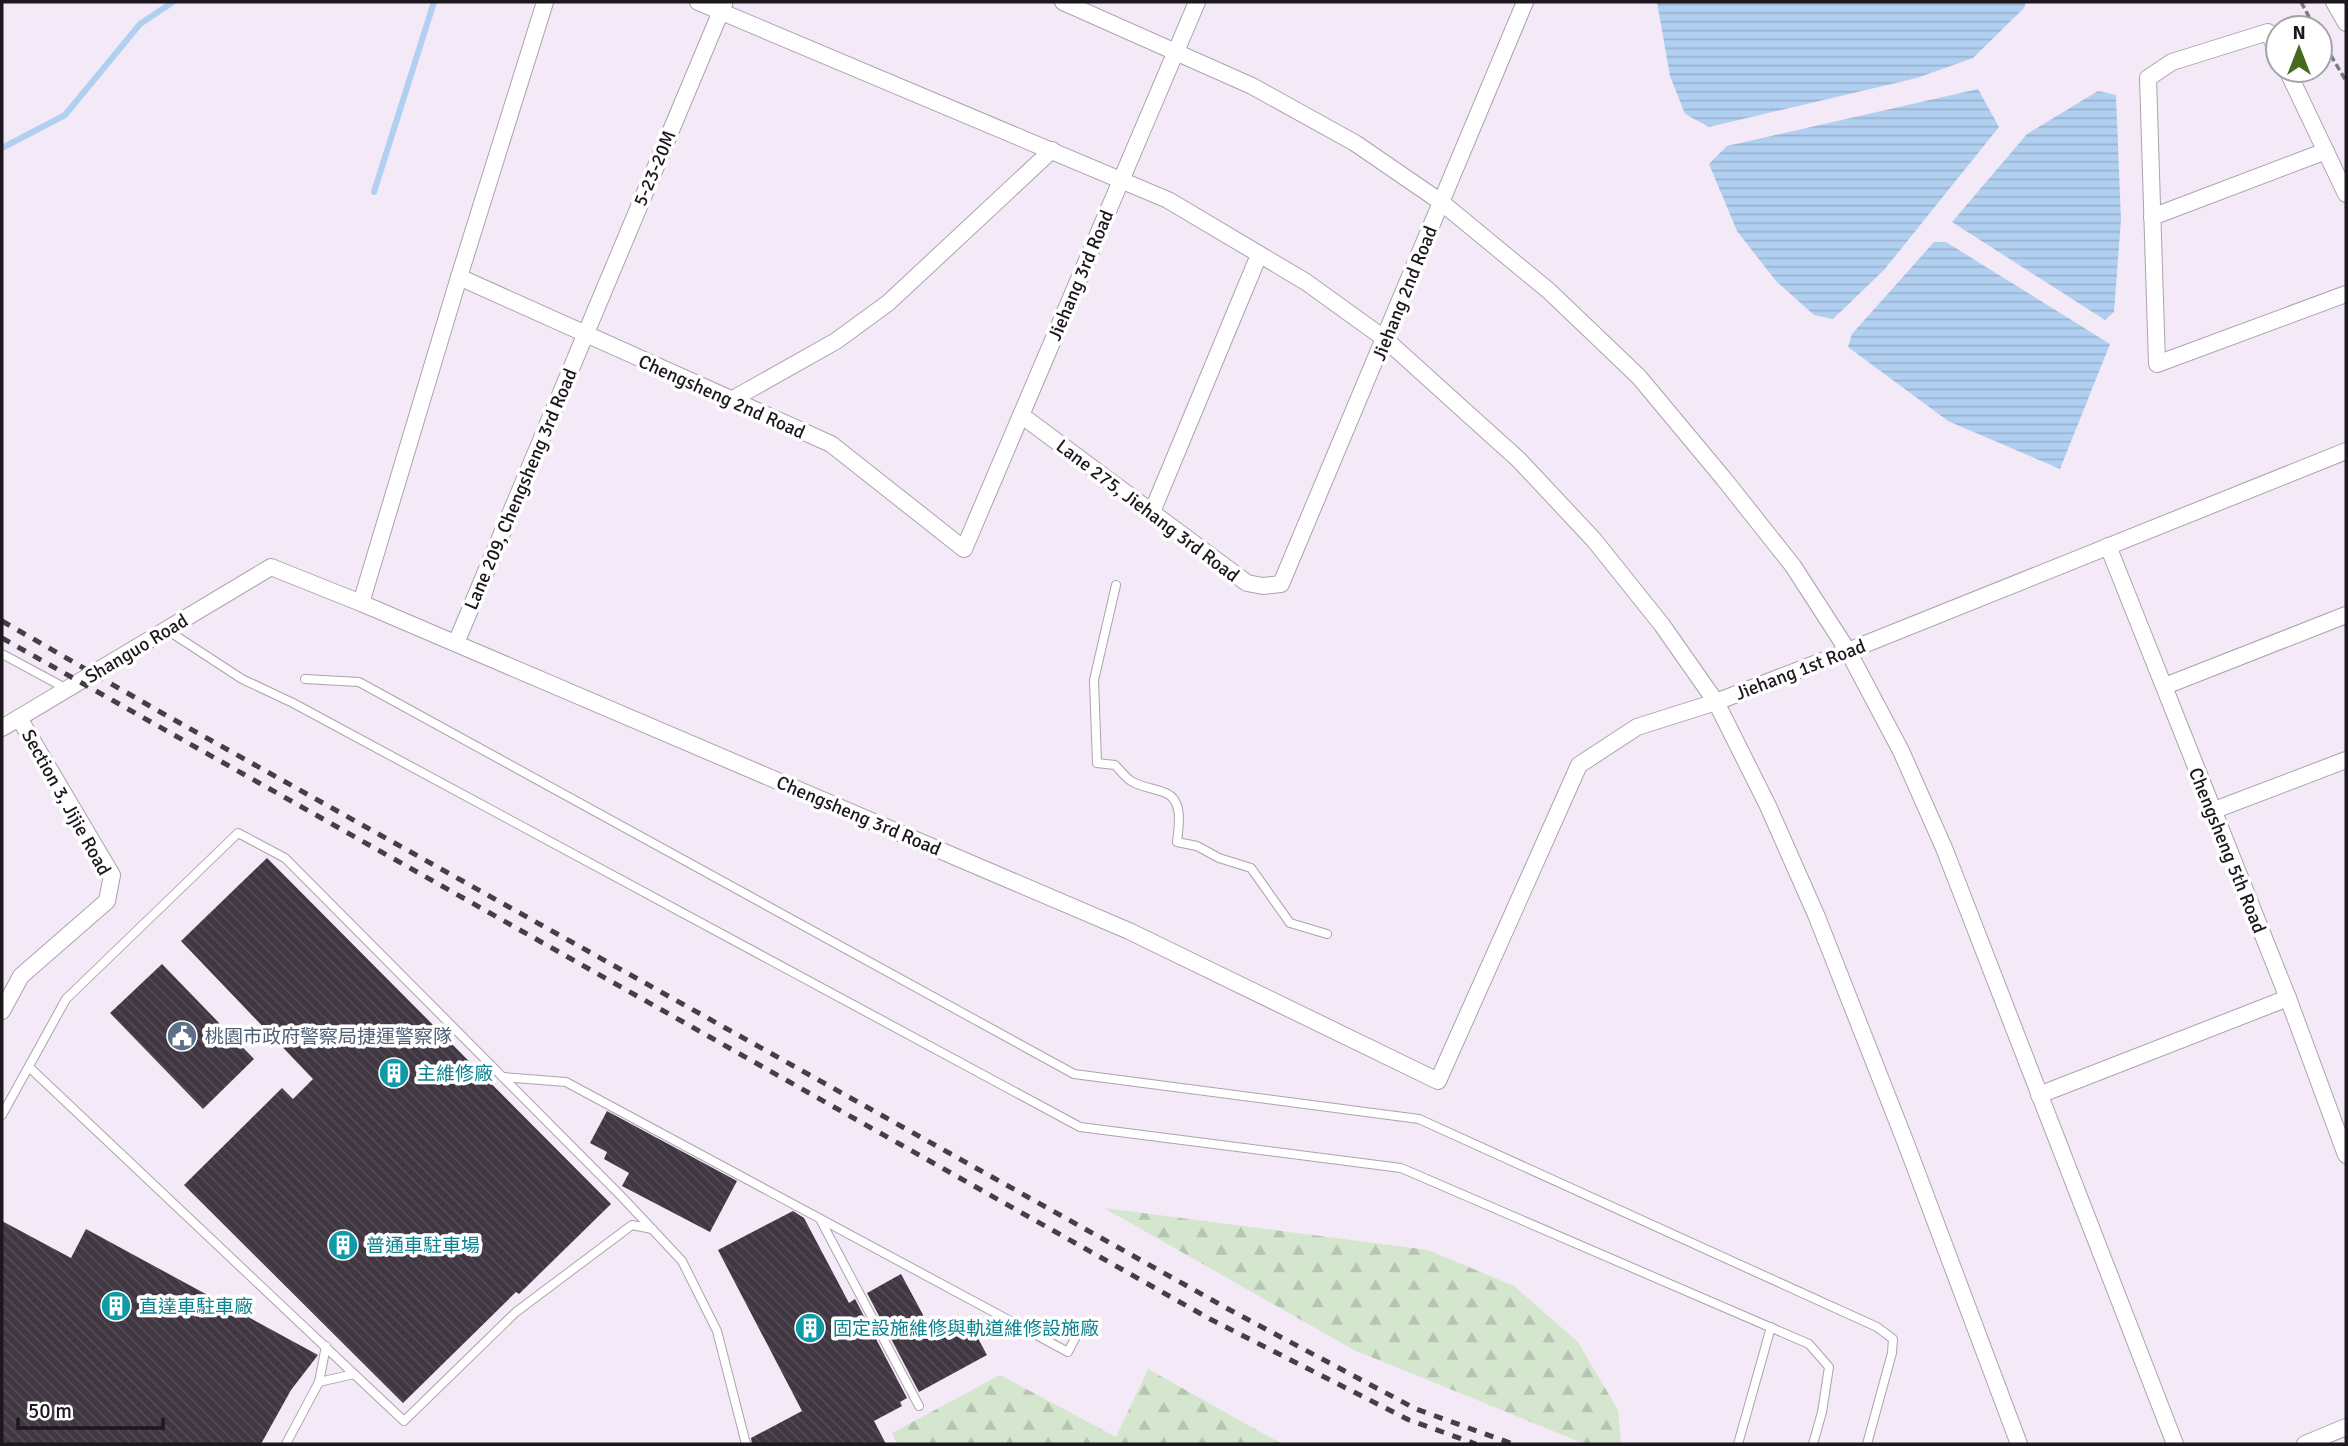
<svg xmlns="http://www.w3.org/2000/svg" width="2348" height="1446" viewBox="0 0 2348 1446" font-family="Signika,'Noto Sans TC',sans-serif">
<style>
.forest{fill:url(#forest-firs)}
.water{fill:url(#water-rules)}
.lines{fill:none;stroke-linecap:round;stroke-linejoin:round}
.stream{stroke:#b1d0f1;stroke-width:6}
.building{fill:url(#building-back-hatch)}
.service-casing{stroke:#ada2af;stroke-width:10}
.minor-casing{stroke:#ada2af;stroke-width:18}
.path{stroke:#807982;stroke-width:3.5;stroke-dasharray:7 3.5;stroke-linecap:butt}
.service{stroke:#fff;stroke-width:8}
.minor{stroke:#fff;stroke-width:16}
.rail{stroke:#443e45;stroke-width:5;stroke-dasharray:9 9;stroke-linecap:butt}
.labels{text-anchor:middle;stroke-width:7;stroke-linejoin:round;paint-order:stroke}
.street-label{font-size:19px;fill:#1c181d;stroke:#fff}
.service-label{font-size:19px;fill:#4e5e75;stroke:#fff;text-anchor:start}
.culture-label{font-size:19px;fill:#0d838f;stroke:#fff;text-anchor:start}
</style>
<defs>
<pattern id="forest-firs" width="22" height="20" patternUnits="userSpaceOnUse" patternTransform="scale(1.75)"><rect width="22" height="20" fill="#d5e6cf"/><path d="M5 1l3.5 6h-7zM16 11l3.5 6h-7z" fill="#b6c5b1"/></pattern>
<pattern id="water-rules" width="6" height="5" patternUnits="userSpaceOnUse" patternTransform="scale(1.75)"><rect width="6" height="5" fill="#b1d0f1"/><path d="M0 2.5h6" fill="none" stroke="#98b2ce"/></pattern>
<pattern id="building-back-hatch" width="6" height="6" patternUnits="userSpaceOnUse" patternTransform="scale(1.75)"><rect width="6" height="6" fill="#403742"/><path d="M-1 5l2 2M0 0l6 6M5-1l2 2" fill="none" stroke="#524b54"/></pattern>
</defs>
<rect width="100%" height="100%" fill="#f4e9f7"/>
<g class="forest">
<polygon points="1104,1208 1428,1250 1514,1286 1578,1342 1618,1410 1621,1444 1585,1444 1354,1350"/>
<polygon points="1148,1369 1282,1444 898,1444 892,1433 1000,1375 1116,1437"/>
</g>
<g class="water">
<polygon points="1657,2 2026,2 2024,8 1973,58 1917,78 1709,127 1685,114 1670,76"/>
<polygon points="1978,89 1999,127 1884,270 1833,319 1814,315 1776,281 1737,231 1709,164 1727,146"/>
<polygon points="2098,91 2116,95 2121,220 2114,312 2105,320 1952,222 2027,134"/>
<polygon points="1934,242 1946,242 2110,344 2060,469 1948,421 1848,347 1852,334"/>
</g>
<g class="lines">
<g class="stream">
<polyline points="2,148 65,115 140,24 173,2"/>
<polyline points="374,192 434,2"/>
</g>
</g>
<g class="building">
<polygon points="267,858 611,1204 519,1294 516,1292 403,1403 184,1185 282,1088 293,1099 313,1079 181,941"/>
<polygon points="162,964 254,1059 203,1109 110,1013"/>
<polygon points="607,1111 737,1181 710,1232 622,1186 629,1173 604,1159 607,1152 590,1143"/>
<polygon points="793,1211 804,1218 849,1303 855,1299 907,1398 900,1402 902,1406 874,1421 886,1444 752,1444 751,1438 802,1411 718,1250"/>
<polygon points="2,1221 71,1258 86,1229 318,1355 291,1390 261,1444 2,1444"/>
<polygon points="901,1274 935,1337 968,1320 987,1355 919,1392 867,1293"/>
</g>
<g class="lines">
<g class="service-casing">
<g id="service">
<path d="M1116,585L1094,680L1097,763L1115,765C1120,770 1125,777 1131,781C1141,787 1152,788 1163,792C1184,798 1179,825 1177,842L1197,846L1219,858L1251,868L1290,923L1327,934"/>
<polyline points="167,630 242,679 293,703 1080,1127 1401,1168 1809,1344 1829,1367 1822,1412 1813,1444"/>
<polyline points="2,654 67,689"/>
<polyline points="305,679 359,682 1074,1074 1419,1119 1877,1327 1893,1339 1892,1353 1867,1444"/>
<polyline points="29,1067 354,1374"/>
<polyline points="503,1077 566,1082 1068,1352 1081,1327"/>
<polyline points="2,1115 66,999 238,833 285,858 623,1198 682,1261 717,1331 746,1444"/>
<polyline points="820,1219 919,1406"/>
<polyline points="319,1382 326,1346"/>
<polyline points="286,1444 319,1382 354,1374 404,1421 516,1312 632,1225 652,1229"/>
<polyline points="1738,1444 1771,1327"/>
</g>
</g>
<g class="minor-casing">
<g id="minor">
<polyline points="698,2 1168,200 1306,282 1385,339 1519,460 1594,540 1662,625 1716,702 1768,806 1817,917 1907,1146 2019,1444"/>
<polyline points="1063,2 1252,86 1355,143 1441,202 1549,291 1639,377 1724,479 1793,566 1848,651 1901,751 1944,848 2175,1444"/>
<polyline points="2334,2 2346,23"/>
<polyline points="2278,52 2268,32 2172,62 2148,78 2157,364 2346,294"/>
<polyline points="2287,70 2346,194"/>
<polyline points="2152,217 2326,151"/>
<polyline points="459,277 831,444 964,549 1197,2"/>
<polyline points="731,400 836,341 888,303 1052,150"/>
<polyline points="1021,415 1247,583 1263,586 1281,584 1525,2"/>
<polyline points="1152,512 1259,255"/>
<polyline points="2108,546 2288,998 2346,1155"/>
<polyline points="361,603 459,277 545,2"/>
<polyline points="456,643 724,4"/>
<polyline points="2165,686 2346,615"/>
<polyline points="2,728 271,567 361,603 1129,931 1438,1081 1579,765 1637,727 1716,702 1848,651 2346,451"/>
<polyline points="2212,811 2346,760"/>
<polyline points="2,1011 21,976 107,901 112,875 19,718"/>
<polyline points="2039,1095 2288,998"/>
<polyline points="2305,1444 2346,1427"/>
</g>
</g>
<g class="path">
<polyline points="2301,2 2315,28"/>
<polyline points="2320,37 2346,81"/>
</g>
<use href="#service" class="service"/>
<use href="#minor" class="minor"/>
<g class="rail">
<polyline points="2,621 162,713 1230,1310 1416,1409 1513,1444"/>
<polyline points="2,638 1210,1319 1409,1420 1476,1444"/>
</g>
</g>
<defs>
<g id="civic-disc" transform="scale(1.575)"><circle r="9.5" fill="#5c6f8a" stroke="#fff"/><path d="M-.6-6.5H3V-4.5H.6V-3L4-1V1h2V6H-6V1h2V-1L-.6-3ZM-1.2 2.5V6h2.4V2.5Z" fill="#fff"/></g>
<g id="building-disc" transform="scale(1.575)"><circle r="9.5" fill="#0f9aa8" stroke="#fff"/><path d="M-4-6H4V6H1V3H-1V6H-4ZM-2.5-4.3h1.7v1.8h-1.7ZM.8-4.3h1.7v1.8H.8ZM-2.5-1h1.7V.8h-1.7ZM.8-1h1.7V.8H.8Z" fill="#fff"/></g>
</defs>
<g fill-rule="evenodd">
<use href="#civic-disc" x="182" y="1036"/>
<use href="#building-disc" x="394" y="1073"/>
<use href="#building-disc" x="343" y="1245"/>
<use href="#building-disc" x="116" y="1306"/>
<use href="#building-disc" x="810" y="1328"/>
</g>
<g class="labels">
<g class="street-label">
<text transform="translate(654 168) rotate(-67)" y="7">5-23-20M</text>
<text transform="translate(1080 275) rotate(-67)" y="7">Jiehang 3rd Road</text>
<text transform="translate(1404 293) rotate(-68)" y="7">Jiehang 2nd Road</text>
<text transform="translate(722 396) rotate(24)" y="7">Chengsheng 2nd Road</text>
<text transform="translate(520 489) rotate(-67)" y="7">Lane 209, Chengsheng 3rd Road</text>
<text transform="translate(1148 510) rotate(37)" y="7">Lane 275, Jiehang 3rd Road</text>
<text transform="translate(136 648) rotate(-31)" y="7">Shanguo Road</text>
<text transform="translate(1800 669) rotate(-21)" y="7">Jiehang 1st Road</text>
<text transform="translate(67 802) rotate(61)" y="7">Section 3, Jijie Road</text>
<text transform="translate(859 815) rotate(23)" y="7">Chengsheng 3rd Road</text>
<text transform="translate(2228 850) rotate(68)" y="7">Chengsheng 5th Road</text>
</g>
<g class="service-label">
<text x="205" y="1043">桃園市政府警察局捷運警察隊</text>
</g>
<g class="culture-label">
<text x="417" y="1080">主維修廠</text>
<text x="366" y="1252">普通車駐車場</text>
<text x="139" y="1313">直達車駐車廠</text>
<text x="833" y="1335">固定設施維修與軌道維修設施廠</text>
</g>
</g>
<rect width="2348" height="1446" fill="none" stroke="#1c181d" stroke-width="7"/>
<g transform="translate(2299 49)"><circle r="33" fill="#ffffff" stroke="#a4a3a5" stroke-width="2"/>
<path d="M0-5L12 26L0 18L-12 26Z" fill="#486920"/>
<text y="-10" font-size="19" font-weight="bold" text-anchor="middle" fill="#1c181d">N</text>
</g>
<path d="M18 1418v10h145v-10" fill="none" stroke="#1c181d" stroke-width="3.5"/>
<text x="28" y="1418" font-size="21" fill="#1c181d" stroke="#ffffff" stroke-width="5" paint-order="stroke">50 m</text>
</svg>
